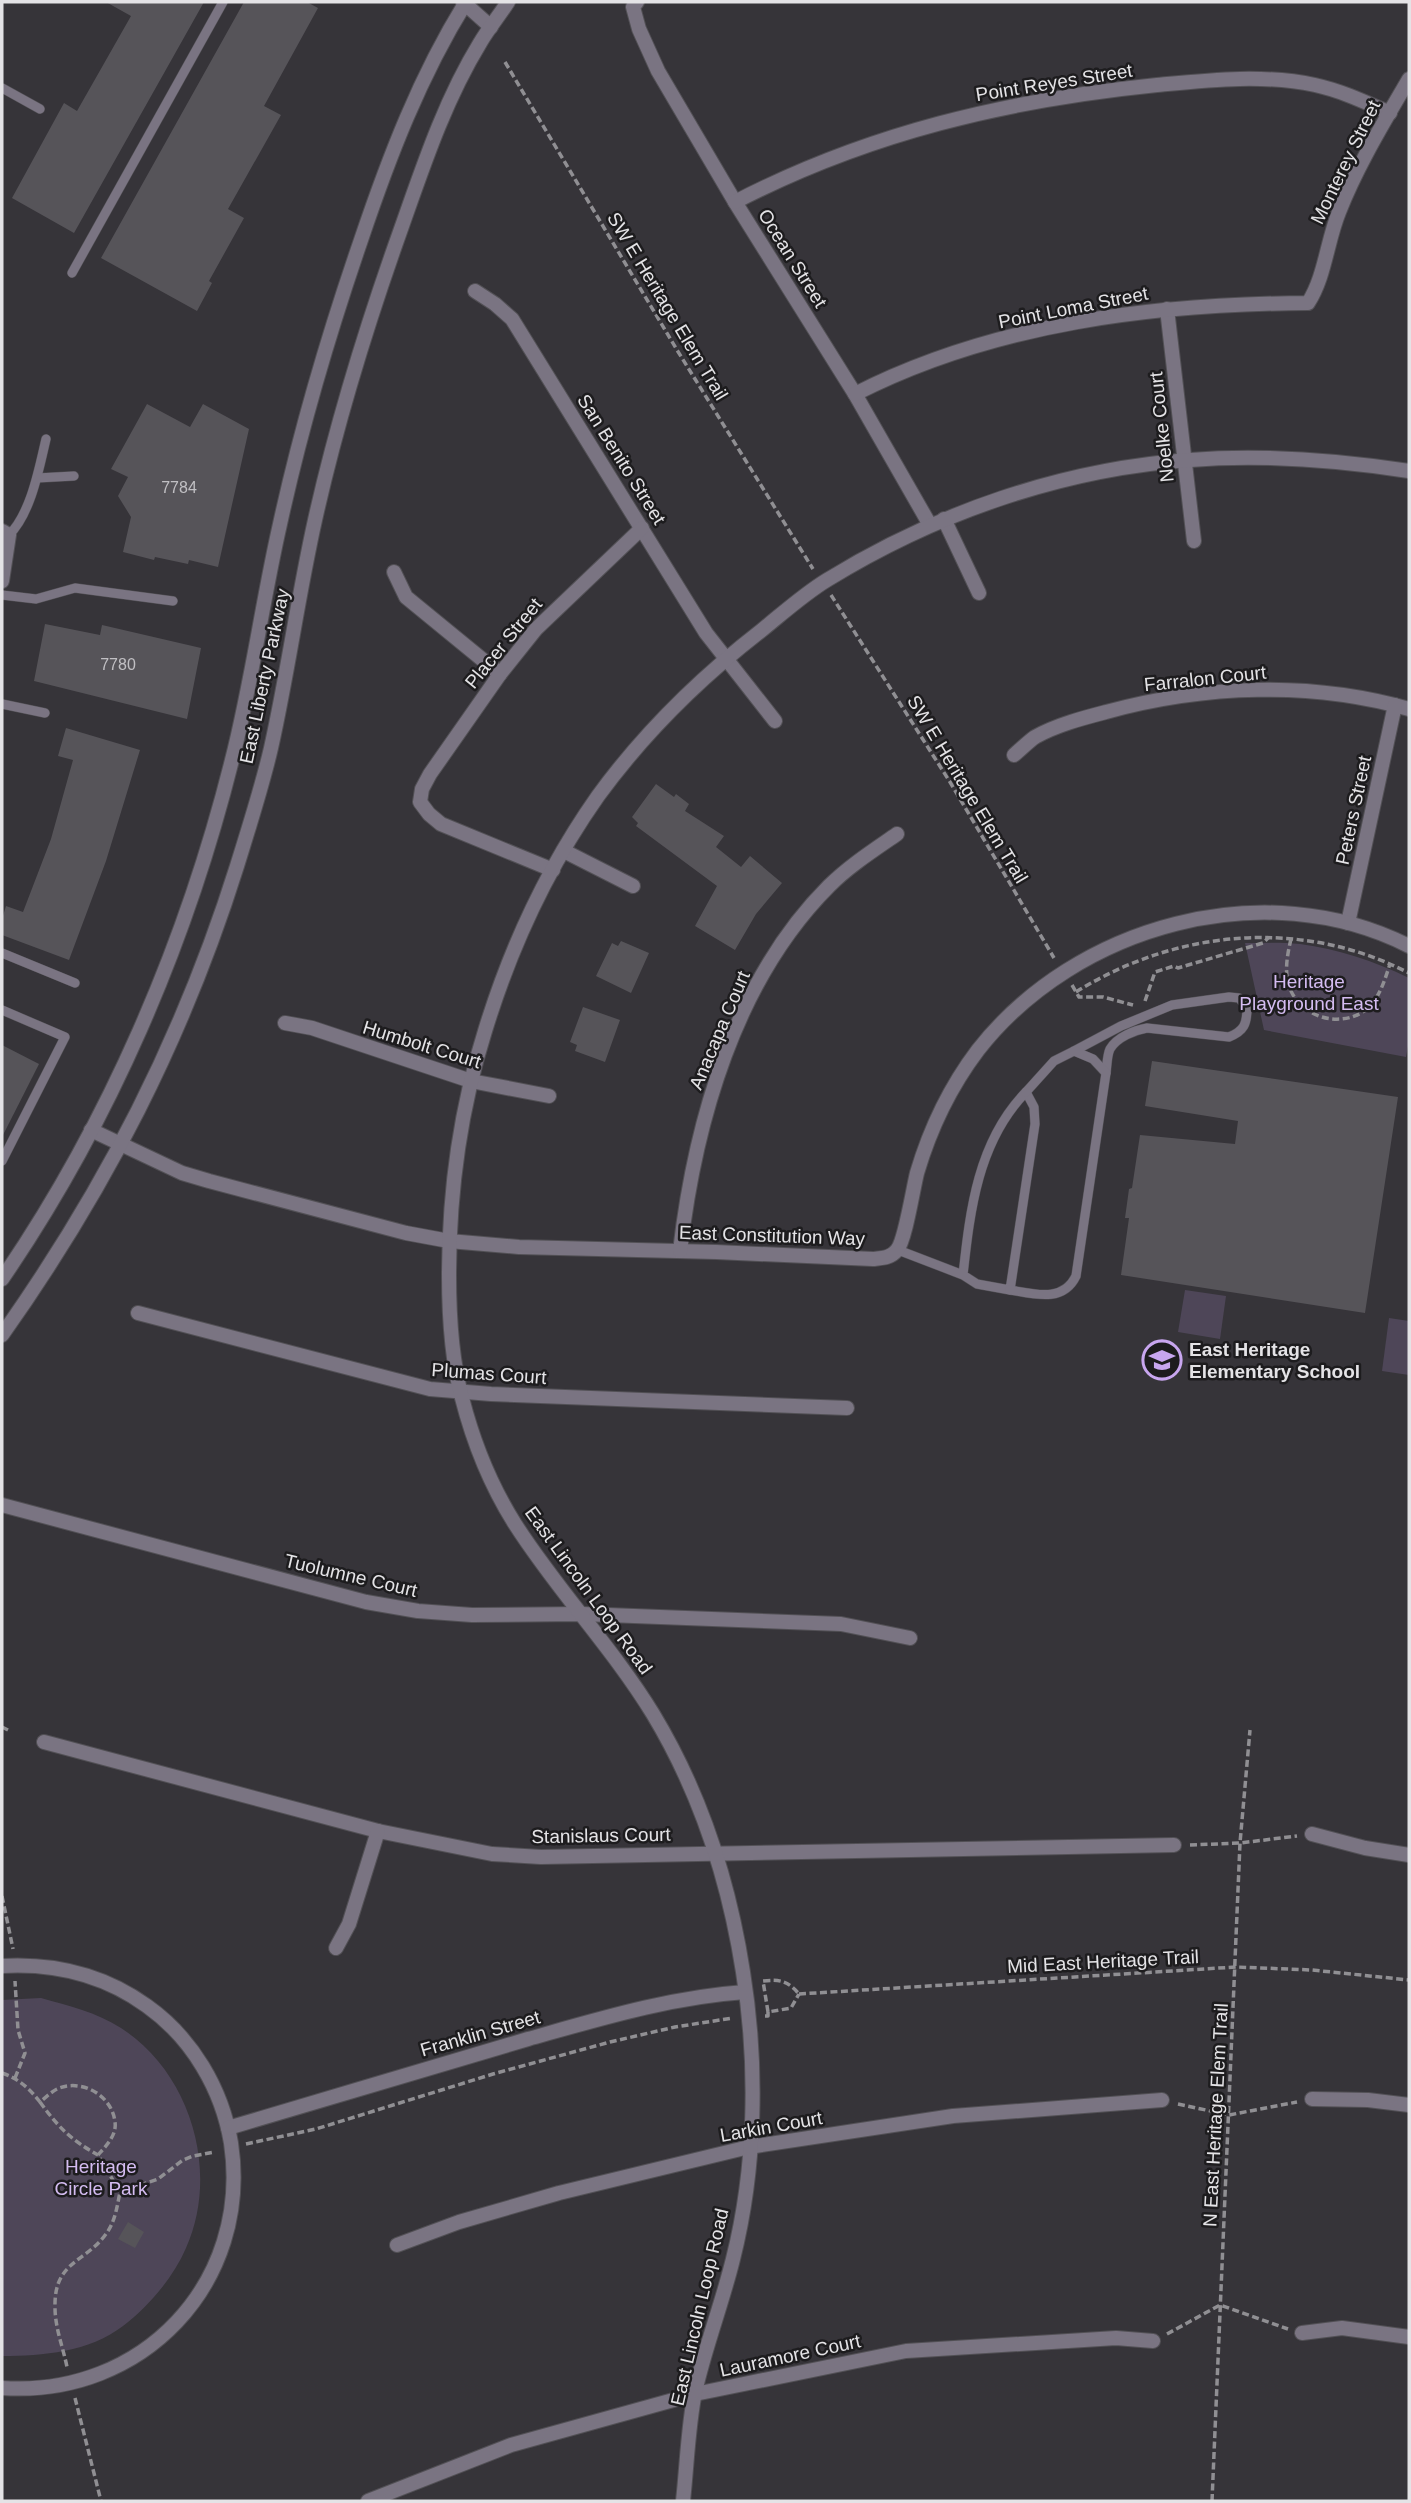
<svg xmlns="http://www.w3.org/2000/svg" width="1411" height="2503" viewBox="0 0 1411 2503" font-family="Arial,sans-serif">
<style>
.green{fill:#4e4658}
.building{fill:#565459}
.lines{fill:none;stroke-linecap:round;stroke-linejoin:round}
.service-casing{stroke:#525055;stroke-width:10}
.minor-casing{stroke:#525055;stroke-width:16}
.tertiary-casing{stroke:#525055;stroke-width:16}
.path{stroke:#908f93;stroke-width:3.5;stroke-dasharray:7 3.5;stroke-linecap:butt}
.service{stroke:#7a7482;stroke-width:9}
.minor{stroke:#7a7482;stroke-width:14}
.tertiary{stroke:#7a7482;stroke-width:14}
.labels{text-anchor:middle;stroke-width:5;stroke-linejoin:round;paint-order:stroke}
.number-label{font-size:16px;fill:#c0bfc3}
.street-label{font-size:19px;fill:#e4e3e6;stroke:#1d1c1e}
.park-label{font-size:19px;fill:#d4bcf1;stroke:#1d1c1e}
.poi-label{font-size:19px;font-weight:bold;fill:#e4e3e6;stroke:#1d1c1e;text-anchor:start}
</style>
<rect width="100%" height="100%" fill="#363439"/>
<g class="green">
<path d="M1245,943C1263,943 1282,942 1300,944C1338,949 1374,961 1409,978V1041L1406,1057L1264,1030Z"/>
<polygon points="1185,1290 1226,1296 1220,1339 1178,1332"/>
<polygon points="1389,1318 1409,1321 1409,1375 1382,1371"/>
<path d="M41,1998C69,2006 96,2012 121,2028C191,2073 220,2172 186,2248C173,2278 149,2306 123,2326C89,2352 43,2356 2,2356V2000Z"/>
</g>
<g class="building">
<polygon points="106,2 204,2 74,233 12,198 64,103 77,111 131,16"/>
<polygon points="244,2 307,2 318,8 264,106 281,115 228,209 244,218 209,281 212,283 197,311 101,258"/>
<polygon points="147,404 190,427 203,404 249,429 218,567 189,560 188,564 155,557 154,560 123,552 131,517 118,496 128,477 111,469"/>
<polygon points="45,624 100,635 102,625 201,648 187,719 34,681"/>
<polygon points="66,728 140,750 106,861 69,960 2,935 2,919 6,906 23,912 51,839 73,760 58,756"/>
<polygon points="656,784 674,797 676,794 689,804 685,811 724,836 716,847 741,867 750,856 782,883 756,914 735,950 695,926 717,886 636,826 638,823 632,817"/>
<polygon points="621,941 649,953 631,993 596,976 612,943 618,946"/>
<polygon points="583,1007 620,1020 605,1062 575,1051 577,1045 570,1042"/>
<polygon points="2,1045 39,1064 2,1137"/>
<polygon points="1152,1061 1398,1097 1365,1313 1121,1275 1129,1218 1125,1218 1129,1189 1132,1188 1140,1135 1235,1144 1238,1121 1145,1106"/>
<polygon points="128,2222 144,2232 135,2248 118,2239"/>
</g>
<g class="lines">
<g class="service-casing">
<g id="service">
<polyline points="2,88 40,109"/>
<polyline points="72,273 223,2"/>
<polyline points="37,478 74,476"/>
<path d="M9,535C31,513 39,469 46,439"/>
<polyline points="2,595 36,599 75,588 173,601"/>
<polyline points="2,704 45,713"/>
<polyline points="2,953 75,983"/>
<polyline points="2,1010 65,1037 2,1161"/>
<path d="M1074,1051L1121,1026L1172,1005L1229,997L1239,998L1247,1008C1247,1024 1244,1031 1229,1037L1147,1028C1135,1030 1117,1037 1110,1049C1107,1055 1107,1066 1106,1073"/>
<path d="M898,1250L963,1275L977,1284L1010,1290L1035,1124L1034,1107L1026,1092C978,1141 970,1210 963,1275"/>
<path d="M1010,1290C1034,1294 1063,1303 1076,1276L1106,1073L1093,1059L1074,1051L1054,1061L1026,1092"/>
</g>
</g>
<g class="minor-casing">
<g id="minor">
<polyline points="463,2 491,27"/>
<polyline points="637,2 633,7 639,29 658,71 735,202 855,394 930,525"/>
<path d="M735,202C868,133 1008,100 1157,85C1209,80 1263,74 1315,85C1342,91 1365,102 1390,113"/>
<polyline points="475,291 495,304 512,319 706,633 775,721"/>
<polyline points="1167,309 1194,541"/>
<path d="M855,394C994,323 1154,304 1308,303C1325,277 1327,241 1339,212C1357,166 1384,122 1409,79"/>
<polyline points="944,519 979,593"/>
<polyline points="2,531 9,535 2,581"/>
<polyline points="394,572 406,597 500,674"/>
<path d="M1014,755C1021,749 1028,742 1035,737C1056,725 1083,718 1106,712C1204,685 1311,681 1409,709"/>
<polyline points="564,851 633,886"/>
<polyline points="553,870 441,824 429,814 420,802 422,789 430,774 500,674 536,629 642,528"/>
<polyline points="1348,923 1395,705"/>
<polyline points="285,1023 312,1028 471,1081 549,1096"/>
<path d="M91,1130L182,1173L209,1181L406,1233L449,1241L519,1247L716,1252L873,1259C882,1258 891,1258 897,1250C905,1241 913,1189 917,1173C930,1129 950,1087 978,1050C1076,925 1265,873 1409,946"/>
<path d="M680,1251C695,1122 735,980 829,886C849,866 874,850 897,834"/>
<polyline points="138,1313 430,1389 491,1394 847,1408"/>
<polyline points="2,1505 366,1602 418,1611 472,1615 582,1614 841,1624 910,1638"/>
<polyline points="44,1742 378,1831 492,1854 541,1857 1174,1845"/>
<polyline points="1312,1834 1365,1848 1409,1855"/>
<polyline points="336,1948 349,1924 378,1831"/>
<path d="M2,1966C55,1963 104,1975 147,2006C192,2038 222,2089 231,2143C252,2283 142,2398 2,2388"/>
<polyline points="1312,2099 1368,2100 1409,2105"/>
<path d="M228,2128C328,2099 428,2068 528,2039C599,2019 671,1997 745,1992"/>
<polyline points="397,2245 459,2222 559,2193 749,2147 953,2116 1162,2100"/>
<polyline points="1302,2333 1342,2328 1409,2337"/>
<polyline points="368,2501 511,2445 695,2394 906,2351 1116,2338 1153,2341"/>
<path d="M683,2501C687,2465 688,2427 695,2392C705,2347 722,2304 733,2259C756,2168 758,2065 743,1972C729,1882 700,1792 653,1714C612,1647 557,1590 515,1524C491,1486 473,1441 462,1398C451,1358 449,1316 449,1275C449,1192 460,1110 485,1031C510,949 548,867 598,796C644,733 700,678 762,630C783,613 804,594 827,580C936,513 1062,469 1190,460C1264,454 1336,460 1409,471"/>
</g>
</g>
<g class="tertiary-casing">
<g id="tertiary">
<path d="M2,1279C109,1123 186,944 232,760C252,682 262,603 280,524C301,428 329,333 361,240C389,157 420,76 466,2"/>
<path d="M2,1335C106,1188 183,1038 237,866C249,827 262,787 271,748C288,672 298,596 315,520C336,426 364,334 396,243C420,176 442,105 480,43C488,29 499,16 508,2"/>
</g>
</g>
<g class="path">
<polyline points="505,62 677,350 813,569"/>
<polyline points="831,595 950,782 1054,958"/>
<path d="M1291,939C1287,956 1283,976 1292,993C1306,1020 1345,1028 1368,1008C1380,997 1385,979 1390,964"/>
<polyline points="1072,985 1079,997 1103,997 1133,1005"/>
<path d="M1076,992C1177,929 1302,918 1409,973"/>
<polyline points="1145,1001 1155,972 1174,966 1178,968 1263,943 1269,937"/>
<polyline points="2,1727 8,1730"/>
<polyline points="1190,1845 1240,1843 1297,1836"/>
<polyline points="2,1896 13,1949"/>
<polyline points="799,1994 1236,1967 1312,1970 1409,1980"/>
<path d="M768,2012L763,1981C780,1979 788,1981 799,1994"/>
<polyline points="765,2016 768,2016 768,2012 791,2008 799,1994"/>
<path d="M2,2073C19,2079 29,2088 40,2102C45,2098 51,2092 57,2089C81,2078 112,2095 115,2122C117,2135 106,2146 98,2155L120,2192C117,2207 115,2222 106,2234C85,2263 54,2261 55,2307C55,2328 63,2347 67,2367"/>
<polyline points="15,2078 25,2053 18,2030 15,1981"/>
<path d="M40,2102C58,2127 71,2140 98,2155"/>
<polyline points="1178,2104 1229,2115 1297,2102"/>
<polyline points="246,2144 316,2129 493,2074 610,2042 675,2027 733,2018"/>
<polyline points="120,2192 158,2179 183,2160 193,2156 215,2152"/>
<polyline points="1167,2334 1220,2305 1288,2329"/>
<polyline points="75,2398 101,2501"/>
<polyline points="1212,2501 1240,1843 1250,1730"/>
</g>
<use href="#service" class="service"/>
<use href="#minor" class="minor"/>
<use href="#tertiary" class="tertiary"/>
</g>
<defs>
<g id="school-ring" transform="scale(2.0125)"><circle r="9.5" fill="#1d1c1e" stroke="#c8a6ef" stroke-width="1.5"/><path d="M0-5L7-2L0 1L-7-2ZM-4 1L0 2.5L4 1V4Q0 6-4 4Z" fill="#c8a6ef"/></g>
</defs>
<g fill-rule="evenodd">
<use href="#school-ring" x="1162" y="1360"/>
</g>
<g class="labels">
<g class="number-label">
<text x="179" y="493">7784</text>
<text x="118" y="670">7780</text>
</g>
<g class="street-label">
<text transform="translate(1054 82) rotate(-9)" y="7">Point Reyes Street</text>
<text transform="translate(1345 162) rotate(-64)" y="7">Monterey Street</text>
<text transform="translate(793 258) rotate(58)" y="7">Ocean Street</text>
<text transform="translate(668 306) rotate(59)" y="7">SW E Heritage Elem Trail</text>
<text transform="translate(1073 307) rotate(-11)" y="7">Point Loma Street</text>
<text transform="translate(1161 427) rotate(-96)" y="7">Noelke Court</text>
<text transform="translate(622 459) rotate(58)" y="7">San Benito Street</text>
<text transform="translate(503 643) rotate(-51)" y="7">Placer Street</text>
<text transform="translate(264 676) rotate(-78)" y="7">East Liberty Parkway</text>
<text transform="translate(1205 678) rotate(-6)" y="7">Farralon Court</text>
<text transform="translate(968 789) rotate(59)" y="7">SW E Heritage Elem Trail</text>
<text transform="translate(1353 810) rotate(-78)" y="7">Peters Street</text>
<text transform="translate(719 1030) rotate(-67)" y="7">Anacapa Court</text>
<text transform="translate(422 1044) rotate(17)" y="7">Humbolt Court</text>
<text transform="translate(772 1235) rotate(2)" y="7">East Constitution Way</text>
<text transform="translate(489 1373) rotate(4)" y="7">Plumas Court</text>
<text transform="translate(351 1575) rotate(13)" y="7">Tuolumne Court</text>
<text transform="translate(589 1590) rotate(54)" y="7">East Lincoln Loop Road</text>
<text transform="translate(601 1835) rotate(-1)" y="7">Stanislaus Court</text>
<text transform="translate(1103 1961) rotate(-3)" y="7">Mid East Heritage Trail</text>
<text transform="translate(480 2033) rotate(-16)" y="7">Franklin Street</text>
<text transform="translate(1215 2115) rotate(-87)" y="7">N East Heritage Elem Trail</text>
<text transform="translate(771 2126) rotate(-10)" y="7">Larkin Court</text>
<text transform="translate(699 2307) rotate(-77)" y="7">East Lincoln Loop Road</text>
<text transform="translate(790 2355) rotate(-12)" y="7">Lauramore Court</text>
</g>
<g class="park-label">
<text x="1309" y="988">Heritage<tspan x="1309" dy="22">Playground East</tspan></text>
<text x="101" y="2173">Heritage<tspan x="101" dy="22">Circle Park</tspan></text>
</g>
<g class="poi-label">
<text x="1189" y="1356">East Heritage<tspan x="1189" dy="22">Elementary School</tspan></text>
</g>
</g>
<rect width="1411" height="2503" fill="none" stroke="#e4e3e6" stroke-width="7"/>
</svg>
